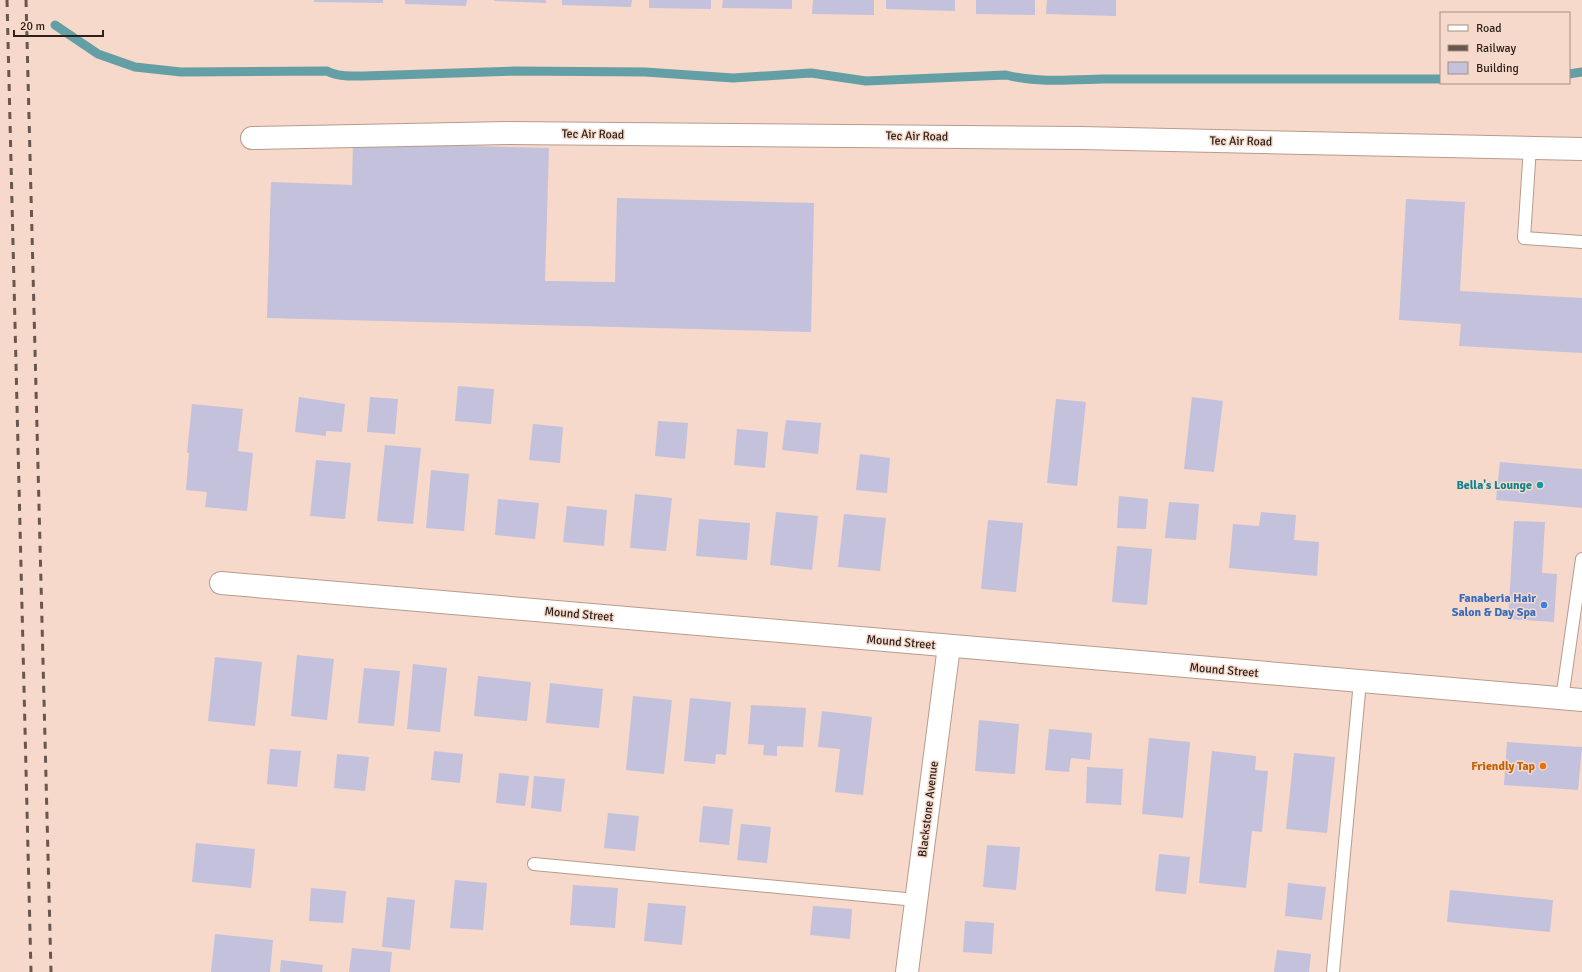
<svg xmlns="http://www.w3.org/2000/svg" width="1582" height="972" viewBox="0 0 1582 972" font-family="Signika,sans-serif">
<style>
.lines{fill:none;stroke-linecap:round;stroke-linejoin:round}
.stream{stroke:#639fa4;stroke-width:9}
.building{fill:#c3c1dc}
.lane-casing{stroke:#b79b8d;stroke-width:14}
.street-casing{stroke:#b79b8d;stroke-width:24}
.lane{stroke:#fff;stroke-width:12}
.street{stroke:#fff;stroke-width:22}
.rail{stroke:#67574f;stroke-width:3;stroke-dasharray:7 7;stroke-linecap:butt}
.culture-dot{fill:#0f9aa8;stroke:#f6d9ca;stroke-width:1.5}
.shop-dot{fill:#3f7fe0;stroke:#f6d9ca;stroke-width:1.5}
.food-dot{fill:#e8710a;stroke:#f6d9ca;stroke-width:1.5}
.labels{text-anchor:middle;stroke-width:3;stroke-linejoin:round;paint-order:stroke}
.street-label{font-size:12px;fill:#2c211c;stroke:#f6d9ca}
.culture-label{font-size:12px;font-weight:bold;fill:#0d838f;stroke:#f6d9ca;text-anchor:end}
.shop-label{font-size:12px;font-weight:bold;fill:#366cbe;stroke:#f6d9ca;text-anchor:end}
.food-label{font-size:12px;font-weight:bold;fill:#c56008;stroke:#f6d9ca;text-anchor:end}
</style>
<rect width="100%" height="100%" fill="#f6d9ca"/>
<g class="lines">
<g class="stream">
<path d="M55,25L98,54L135,67L181,72L327,71C338,77 352,76 364,76L515,71L645,72L733,78L811,73L866,81L1006,75C1037,83 1070,80 1102,79H1441"/>
<polyline points="1569,74 1582,72"/>
</g>
</g>
<g class="building">
<polygon points="314,0 383,0 383,3 314,2"/>
<polygon points="405,0 467,0 466,6 405,4"/>
<polygon points="494,0 546,0 546,3 494,1"/>
<polygon points="562,0 632,0 631,7 562,5"/>
<polygon points="649,0 711,0 711,9 649,8"/>
<polygon points="723,0 792,0 792,9 722,8"/>
<polygon points="813,0 874,0 874,15 812,14"/>
<polygon points="886,0 955,0 955,11 886,9"/>
<polygon points="976,0 1035,0 1035,15 976,14"/>
<polygon points="1047,0 1116,0 1116,16 1046,14"/>
<polygon points="353,143 549,148 545,281 615,282 617,198 814,203 811,332 267,318 271,182 352,185"/>
<polygon points="1406,199 1465,202 1460,291 1582,298 1582,353 1459,346 1461,324 1399,320"/>
<polygon points="458,386 494,389 491,424 455,421"/>
<polygon points="299,397 345,404 342,432 326,431 326,436 295,432"/>
<polygon points="370,397 398,399 395,434 367,432"/>
<polygon points="1192,397 1223,401 1214,472 1184,469"/>
<polygon points="1056,399 1086,402 1077,486 1047,483"/>
<polygon points="192,404 243,409 238,451 253,453 247,511 205,507 207,492 186,490 189,453 187,453"/>
<polygon points="786,420 821,423 818,454 782,450"/>
<polygon points="658,421 688,423 685,459 655,456"/>
<polygon points="533,424 563,427 560,463 529,460"/>
<polygon points="737,429 768,432 765,468 734,465"/>
<polygon points="385,445 421,448 413,524 377,521"/>
<polygon points="860,454 890,458 887,493 856,490"/>
<polygon points="316,460 351,463 345,519 310,516"/>
<polygon points="1500,462 1582,469 1582,508 1496,500"/>
<polygon points="431,470 469,474 464,531 426,528"/>
<polygon points="635,494 672,498 666,551 630,548"/>
<polygon points="1119,496 1148,499 1146,529 1117,528"/>
<polygon points="498,499 539,503 535,539 495,535"/>
<polygon points="1169,502 1199,504 1196,540 1165,538"/>
<polygon points="567,506 607,510 604,546 563,542"/>
<polygon points="776,512 818,516 812,570 770,565"/>
<polygon points="1261,512 1296,515 1294,540 1319,542 1317,576 1229,568 1233,524 1259,526"/>
<polygon points="844,514 886,518 880,571 838,567"/>
<polygon points="699,519 750,523 747,560 696,556"/>
<polygon points="988,520 1023,523 1016,592 981,589"/>
<polygon points="1514,521 1545,522 1542,573 1557,574 1554,622 1508,619"/>
<polygon points="1117,546 1152,549 1147,605 1112,602"/>
<polygon points="297,655 334,659 327,720 291,716"/>
<polygon points="215,657 262,662 255,726 208,721"/>
<polygon points="413,664 447,668 440,732 407,729"/>
<polygon points="364,668 400,671 394,726 358,723"/>
<polygon points="478,676 531,682 527,721 474,716"/>
<polygon points="550,683 603,689 599,728 546,723"/>
<polygon points="633,696 672,700 664,774 626,770"/>
<polygon points="690,698 731,702 726,755 716,754 715,764 684,761"/>
<polygon points="751,705 806,708 803,747 777,746 777,756 763,755 764,745 748,744"/>
<polygon points="822,711 872,717 863,795 835,792 840,749 818,747"/>
<polygon points="979,720 1019,724 1015,774 975,771"/>
<polygon points="1049,729 1092,733 1090,760 1071,758 1069,772 1045,770"/>
<polygon points="1149,738 1190,742 1183,818 1142,814"/>
<polygon points="1507,742 1582,747 1578,790 1504,785"/>
<polygon points="270,749 301,751 297,787 267,784"/>
<polygon points="434,751 463,754 460,783 431,780"/>
<polygon points="1212,751 1256,756 1255,770 1268,771 1262,832 1252,831 1246,888 1199,883"/>
<polygon points="1294,753 1335,757 1327,833 1286,829"/>
<polygon points="337,754 369,757 365,791 334,788"/>
<polygon points="1087,767 1123,769 1121,805 1086,803"/>
<polygon points="499,773 529,776 525,806 496,803"/>
<polygon points="534,776 565,779 561,812 531,808"/>
<polygon points="703,806 733,809 729,845 699,842"/>
<polygon points="608,813 639,816 635,851 604,848"/>
<polygon points="741,824 771,827 767,863 737,860"/>
<polygon points="196,843 255,849 251,888 192,882"/>
<polygon points="987,845 1020,847 1016,890 983,887"/>
<polygon points="1159,854 1190,857 1186,894 1155,891"/>
<polygon points="455,880 487,883 483,930 450,928"/>
<polygon points="1288,883 1326,887 1322,920 1285,916"/>
<polygon points="573,885 618,888 615,928 570,925"/>
<polygon points="311,888 346,891 343,923 309,921"/>
<polygon points="1450,890 1553,900 1550,932 1447,922"/>
<polygon points="387,897 415,900 410,950 382,947"/>
<polygon points="648,903 686,906 682,945 644,941"/>
<polygon points="813,906 852,909 850,939 810,935"/>
<polygon points="965,921 994,923 992,954 963,952"/>
<polygon points="215,934 273,940 270,972 211,972"/>
<polygon points="352,948 392,952 390,972 349,972"/>
<polygon points="1277,950 1311,954 1309,972 1274,972"/>
<polygon points="281,960 323,965 322,972 280,972"/>
</g>
<g class="lines">
<g class="lane-casing">
<g id="lane">
<polyline points="1530,147 1524,238 1582,242"/>
<polyline points="1562,699 1582,559"/>
<polyline points="534,864 916,900"/>
<polyline points="1333,972 1360,681"/>
</g>
</g>
<g class="street-casing">
<g id="street">
<polyline points="252,138 508,133 1081,138 1582,149"/>
<polyline points="221,583 1582,700"/>
<polyline points="907,972 949,646"/>
</g>
</g>
<use href="#lane" class="lane"/>
<use href="#street" class="street"/>
<g class="rail">
<polyline points="7,0 31,972"/>
<polyline points="26,0 51,972"/>
</g>
</g>
<circle class="culture-dot" cx="1540" cy="485" r="4"/>
<circle class="shop-dot" cx="1544" cy="605" r="4"/>
<circle class="food-dot" cx="1543" cy="766" r="4"/>
<g class="labels">
<g class="street-label">
<text transform="translate(593 134) rotate(1)" y="4">Tec Air Road</text>
<text transform="translate(917 136) rotate(1)" y="4">Tec Air Road</text>
<text transform="translate(1241 141) rotate(1)" y="4">Tec Air Road</text>
<text transform="translate(579 614) rotate(5)" y="4">Mound Street</text>
<text transform="translate(901 642) rotate(5)" y="4">Mound Street</text>
<text transform="translate(1224 670) rotate(5)" y="4">Mound Street</text>
<text transform="translate(928 809) rotate(-83)" y="4">Blackstone Avenue</text>
</g>
<g class="culture-label">
<text x="1532" y="489">Bella's Lounge</text>
</g>
<g class="shop-label">
<text x="1536" y="602">Fanaberia Hair<tspan x="1536" dy="14">Salon &amp; Day Spa</tspan></text>
</g>
<g class="food-label">
<text x="1535" y="770">Friendly Tap</text>
</g>
</g>
<rect x="1440" y="12" width="130" height="72" fill="#f6d9ca" stroke="#a58f84"/>
<rect x="1448" y="25" width="20" height="6" fill="#ffffff" stroke="#a58f84"/>
<text x="1476" y="32" font-size="12" fill="#2c211c">Road</text>
<rect x="1448" y="45" width="20" height="6" fill="#67574f" stroke="#a58f84"/>
<text x="1476" y="52" font-size="12" fill="#2c211c">Railway</text>
<rect x="1448" y="62" width="20" height="12" fill="#c3c1dc" stroke="#a58f84"/>
<text x="1476" y="72" font-size="12" fill="#2c211c">Building</text>
<path d="M14 30v6h89v-6" fill="none" stroke="#2c211c" stroke-width="2"/>
<text x="20" y="30" font-size="12" fill="#2c211c" stroke="#f6d9ca" stroke-width="3" paint-order="stroke">20 m</text>
</svg>
